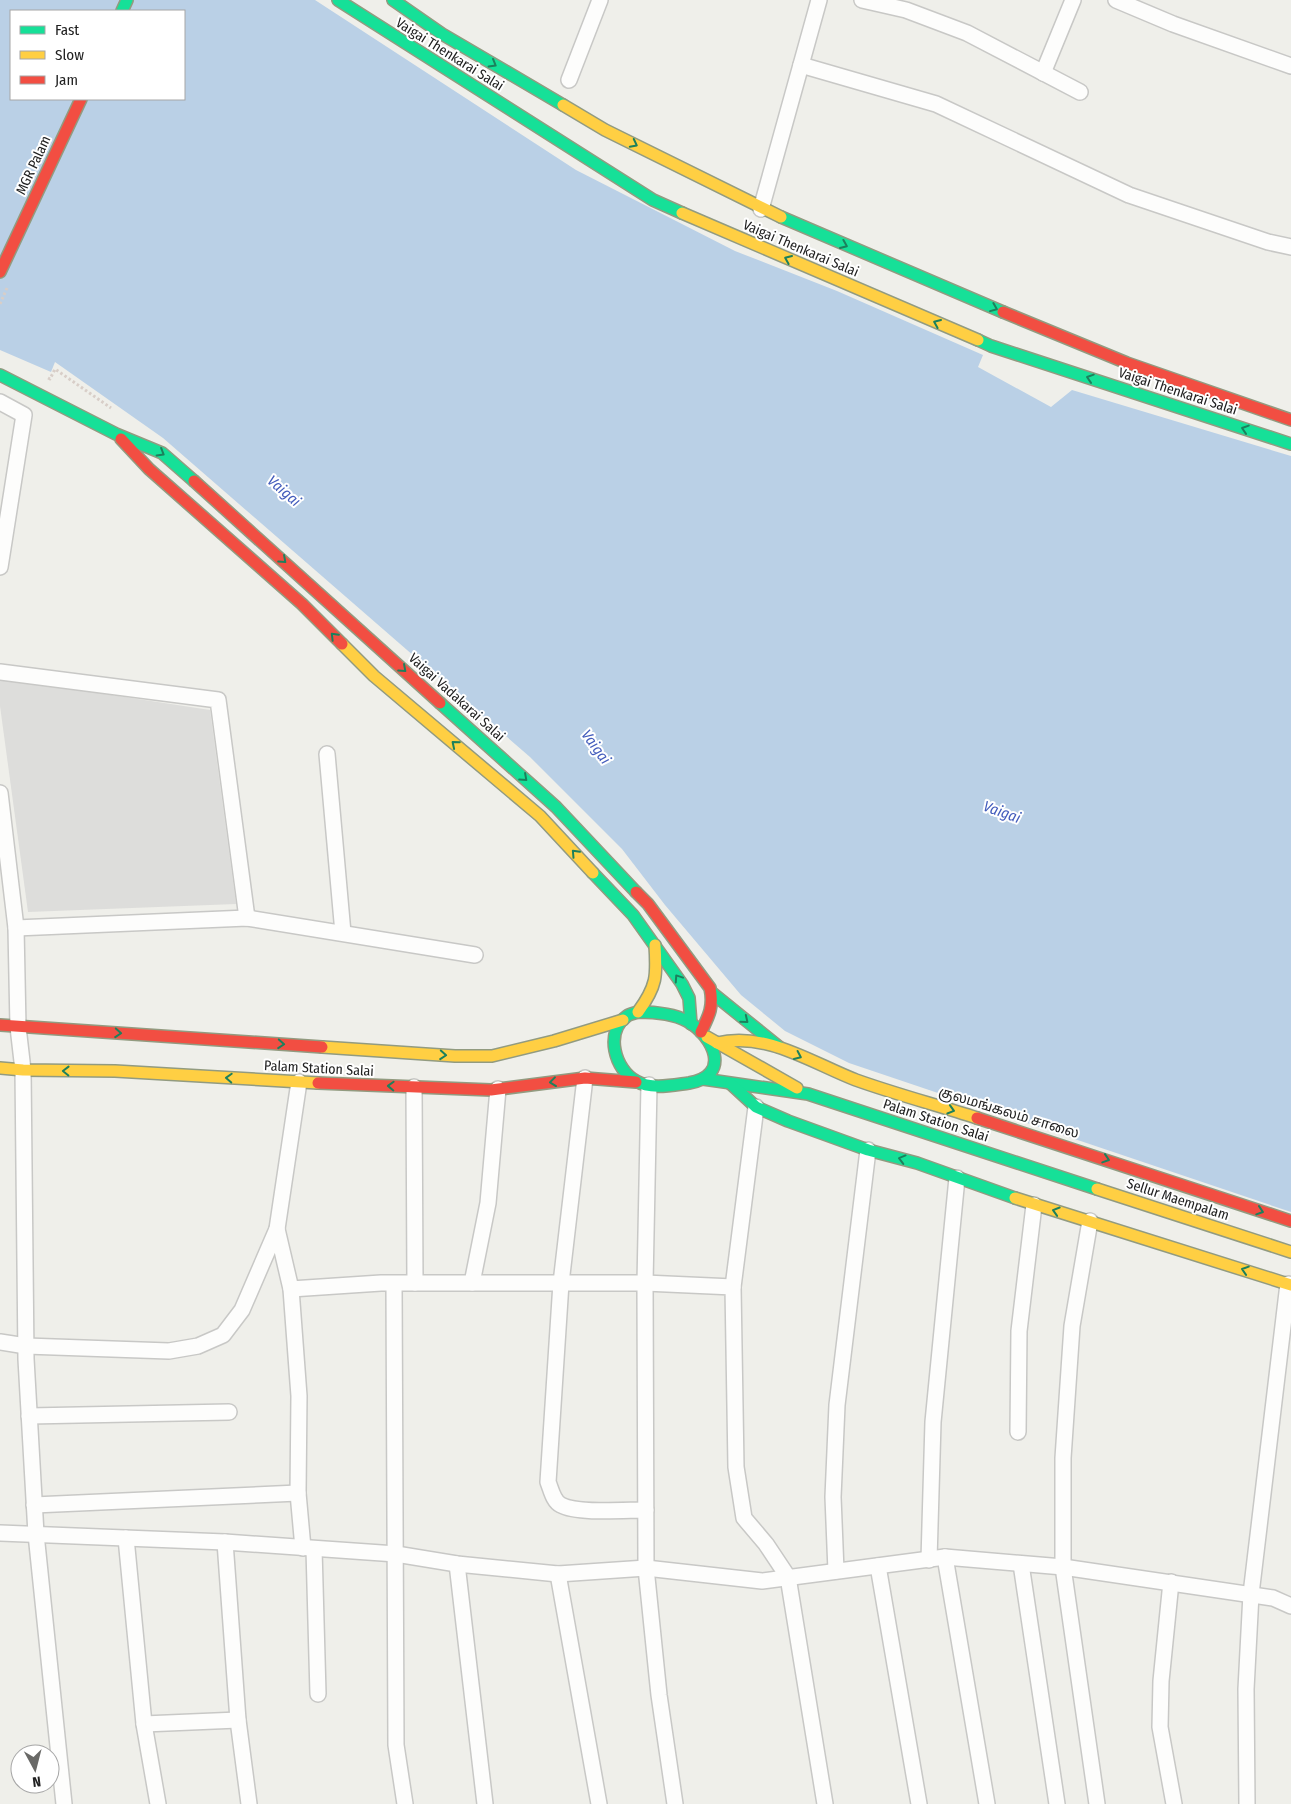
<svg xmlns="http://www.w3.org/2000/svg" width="1291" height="1804" viewBox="0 0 1291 1804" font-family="'Fira Sans Condensed','Noto Sans Tamil',sans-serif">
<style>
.religious{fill:#dddddb}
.water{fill:#bad0e6;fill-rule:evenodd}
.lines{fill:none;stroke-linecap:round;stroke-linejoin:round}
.street-casing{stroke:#c8c8c6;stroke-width:18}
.fast-casing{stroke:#929b80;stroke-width:14}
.slow-casing{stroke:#929b80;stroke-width:14}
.jam-casing{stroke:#929b80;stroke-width:14}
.path{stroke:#d8cec8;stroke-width:3;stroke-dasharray:2.5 2.5;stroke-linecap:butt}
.street{stroke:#fdfdfc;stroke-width:15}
.fast{stroke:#16e098;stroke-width:11}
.slow{stroke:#ffcf43;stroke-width:11}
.jam{stroke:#f24e42;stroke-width:11}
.oneway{stroke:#1c805c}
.labels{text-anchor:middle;stroke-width:4;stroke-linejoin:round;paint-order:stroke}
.street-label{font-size:14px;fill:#212121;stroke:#fff}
.water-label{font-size:15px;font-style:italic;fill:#435cbc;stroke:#fff}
</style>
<rect width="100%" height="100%" fill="#efefea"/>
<polygon class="religious" points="0,678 210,710 236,904 28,912 0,706"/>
<path class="water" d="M0,0H315L576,170L735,251L837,291L983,355L978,367L1051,407L1072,390L1291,456V1212L849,1063L785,1031L741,995L665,905L622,849L530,757L163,438L55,362L51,372L0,350ZM11,11H184V99H11Z"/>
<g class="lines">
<g class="street-casing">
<g id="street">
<polyline points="862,0 906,10 967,33 1080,92"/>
<polyline points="1116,0 1173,24 1291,66"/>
<polyline points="801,65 936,104 1129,195 1268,242 1291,247"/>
<polyline points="1043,73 1073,0"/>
<polyline points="569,80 600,0"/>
<polyline points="761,209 819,0"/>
<polyline points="0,402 24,415 0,567"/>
<polyline points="0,672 218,700 247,918"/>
<polyline points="327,754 343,933"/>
<polyline points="0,793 16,928 18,1027 23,1070 26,1359 36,1534 64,1804"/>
<polyline points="16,928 247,918 475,955"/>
<path d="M585,1078L561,1283L548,1482C551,1489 553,1501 561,1505C577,1514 626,1510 646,1510"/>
<polyline points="649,1085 645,1283 646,1568 659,1695 675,1804"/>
<polyline points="414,1087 415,1283"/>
<polyline points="1090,1221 1072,1326 1063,1458 1063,1567 1097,1804"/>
<polyline points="277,1229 291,1289 299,1396 298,1493 303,1548"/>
<polyline points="472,1283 488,1203 498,1089"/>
<polyline points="394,1284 396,1745 405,1804"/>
<polyline points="733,1287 756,1107"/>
<polyline points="291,1289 381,1283 645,1283 733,1287 736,1467 744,1518 766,1544 788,1577 825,1804"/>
<polyline points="0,1342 26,1346 169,1351 198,1346 223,1335 242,1310 277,1229 299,1082"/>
<polyline points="29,1416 229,1412"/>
<polyline points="1018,1432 1019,1331 1034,1205"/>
<polyline points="34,1505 298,1493"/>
<polyline points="0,1533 225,1542 396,1554 457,1564 558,1574 646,1568 762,1581 945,1557 1063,1567 1273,1598 1291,1606"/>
<polyline points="126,1538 144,1724 158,1804"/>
<polyline points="225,1542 238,1720 249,1804"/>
<polyline points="314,1549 318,1694"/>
<polyline points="945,1557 987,1804"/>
<polyline points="929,1560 933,1422 957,1178"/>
<polyline points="457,1564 485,1804"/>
<polyline points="1021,1564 1057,1804"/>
<polyline points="878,1566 919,1804"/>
<polyline points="836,1571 833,1497 837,1405 868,1150"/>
<polyline points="558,1574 599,1804"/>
<polyline points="1171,1582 1161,1681 1160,1727 1174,1804"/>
<polyline points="144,1724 238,1720"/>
<polyline points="1247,1804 1246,1689 1251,1594 1288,1284"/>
</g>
</g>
<g class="fast-casing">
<g id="fast">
<polyline points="338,0 653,200 682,213"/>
<polyline points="393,0 442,34 563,105"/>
<polyline points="122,11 127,0"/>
<polyline points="781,217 1003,312"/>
<polyline points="978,340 991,346 1291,444"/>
<polyline points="0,375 116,434 162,453 194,481"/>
<polyline points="440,703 556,807 636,892"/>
<polyline points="593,873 633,915 682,984 689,998 691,1024"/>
<polyline points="711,992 779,1047"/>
<path d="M638,1012C654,1012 672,1013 687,1021C714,1036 732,1076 689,1083C673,1085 651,1090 636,1081C615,1070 604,1032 627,1016C630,1014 635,1013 638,1012Z"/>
<polyline points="703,1079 808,1094 1097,1189"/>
<polyline points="731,1084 756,1107 788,1121 868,1150 917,1163 1015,1198"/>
</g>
</g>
<g class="slow-casing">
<g id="slow">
<polyline points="563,105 605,130 781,217"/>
<polyline points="682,213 978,340"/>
<polyline points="342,644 374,676 540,816 593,873"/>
<path d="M638,1012C657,986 657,976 655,945"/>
<polyline points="707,1037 797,1088"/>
<path d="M717,1043C766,1031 812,1063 856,1080C895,1094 937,1105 977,1118"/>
<polyline points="322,1047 455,1056 492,1056 554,1041 623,1020"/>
<polyline points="0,1068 23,1070 115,1071 318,1083"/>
<polyline points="1097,1189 1291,1252"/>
<polyline points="1015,1198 1291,1285"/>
</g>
</g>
<g class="jam-casing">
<g id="jam">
<polyline points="0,272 81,99"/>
<polyline points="1003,312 1127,363 1291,420"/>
<polyline points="121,439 149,469 302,604 342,644"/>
<polyline points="194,481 440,703"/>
<path d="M636,892L648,904L710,988C714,1006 709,1016 701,1032"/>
<polyline points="0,1025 322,1047"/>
<polyline points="318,1083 491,1090 585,1078 636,1082"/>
<polyline points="977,1118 1291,1221"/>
</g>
</g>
<g class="path">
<polyline points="0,304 7,288"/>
<polyline points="48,378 50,379 55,369 111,408"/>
</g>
<use href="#street" class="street"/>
<use href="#fast" class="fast"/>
<use href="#slow" class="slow"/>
<use href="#jam" class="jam"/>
</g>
<defs><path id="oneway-chevron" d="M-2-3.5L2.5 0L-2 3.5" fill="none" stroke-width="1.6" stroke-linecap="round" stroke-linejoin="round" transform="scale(1.25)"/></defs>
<g class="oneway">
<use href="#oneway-chevron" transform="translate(493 64) rotate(30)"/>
<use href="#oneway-chevron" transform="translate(634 144) rotate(27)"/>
<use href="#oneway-chevron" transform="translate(844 245) rotate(23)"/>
<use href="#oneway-chevron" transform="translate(788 259) rotate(-157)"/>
<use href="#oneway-chevron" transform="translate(994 308) rotate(22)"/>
<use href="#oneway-chevron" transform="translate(937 323) rotate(-157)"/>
<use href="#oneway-chevron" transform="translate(1090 378) rotate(-162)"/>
<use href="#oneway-chevron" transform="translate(1245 429) rotate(-162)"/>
<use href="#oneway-chevron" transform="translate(161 453) rotate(31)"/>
<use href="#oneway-chevron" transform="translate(283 560) rotate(42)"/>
<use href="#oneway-chevron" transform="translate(334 636) rotate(-135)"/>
<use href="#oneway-chevron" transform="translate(403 669) rotate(42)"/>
<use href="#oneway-chevron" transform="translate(455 744) rotate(-140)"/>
<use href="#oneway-chevron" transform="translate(524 778) rotate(42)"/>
<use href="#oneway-chevron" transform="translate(575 853) rotate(-133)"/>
<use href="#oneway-chevron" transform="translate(678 978) rotate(-124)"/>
<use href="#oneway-chevron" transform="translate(745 1020) rotate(39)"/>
<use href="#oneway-chevron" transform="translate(118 1033) rotate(4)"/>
<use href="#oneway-chevron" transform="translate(281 1044) rotate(4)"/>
<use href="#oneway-chevron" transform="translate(443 1055) rotate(4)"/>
<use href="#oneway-chevron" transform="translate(798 1056) rotate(25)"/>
<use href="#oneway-chevron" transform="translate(66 1071) rotate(-179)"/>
<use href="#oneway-chevron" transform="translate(229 1078) rotate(-177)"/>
<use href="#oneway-chevron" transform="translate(553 1082) rotate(173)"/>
<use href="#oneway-chevron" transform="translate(391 1086) rotate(-178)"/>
<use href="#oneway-chevron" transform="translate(951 1110) rotate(17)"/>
<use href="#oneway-chevron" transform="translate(902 1159) rotate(-165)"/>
<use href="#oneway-chevron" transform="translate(1106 1159) rotate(18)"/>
<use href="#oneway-chevron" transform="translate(1056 1211) rotate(-163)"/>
<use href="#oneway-chevron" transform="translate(1260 1211) rotate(18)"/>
<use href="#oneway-chevron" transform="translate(1245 1270) rotate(-162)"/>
</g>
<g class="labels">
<g class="street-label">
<text transform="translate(450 54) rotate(32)" y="5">Vaigai Thenkarai Salai</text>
<text transform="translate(33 165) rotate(-65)" y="5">MGR Palam</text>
<text transform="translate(801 248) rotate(23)" y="5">Vaigai Thenkarai Salai</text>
<text transform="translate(1178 391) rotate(18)" y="5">Vaigai Thenkarai Salai</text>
<text transform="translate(457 697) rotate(42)" y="5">Vaigai Vadakarai Salai</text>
<text transform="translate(319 1068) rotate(3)" y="5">Palam Station Salai</text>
<text transform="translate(1009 1112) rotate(17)" y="5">குலமங்கலம் சாலை</text>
<text transform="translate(936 1120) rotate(18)" y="5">Palam Station Salai</text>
<text transform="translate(1178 1199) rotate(18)" y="5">Sellur Maempalam</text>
</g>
<g class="water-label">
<text transform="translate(284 491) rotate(41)" y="5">Vaigai</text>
<text transform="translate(596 747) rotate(54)" y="5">Vaigai</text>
<text transform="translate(1002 812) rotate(20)" y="5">Vaigai</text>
</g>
</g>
<rect x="10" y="10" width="175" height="90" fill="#ffffff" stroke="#a6a6a6"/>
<rect x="20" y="26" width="25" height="8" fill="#16e098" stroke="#a6a6a6"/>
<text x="55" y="35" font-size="15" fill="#212121">Fast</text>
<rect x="20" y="51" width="25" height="8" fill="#ffcf43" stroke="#a6a6a6"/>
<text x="55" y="60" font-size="15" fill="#212121">Slow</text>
<rect x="20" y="76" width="25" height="8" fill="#f24e42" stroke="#a6a6a6"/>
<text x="55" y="85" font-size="15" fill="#212121">Jam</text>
<g transform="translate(35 1769) rotate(173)"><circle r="24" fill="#ffffff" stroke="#a6a6a6"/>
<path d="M0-4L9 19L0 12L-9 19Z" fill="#696967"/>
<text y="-8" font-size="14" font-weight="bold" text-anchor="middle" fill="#212121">N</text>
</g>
</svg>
